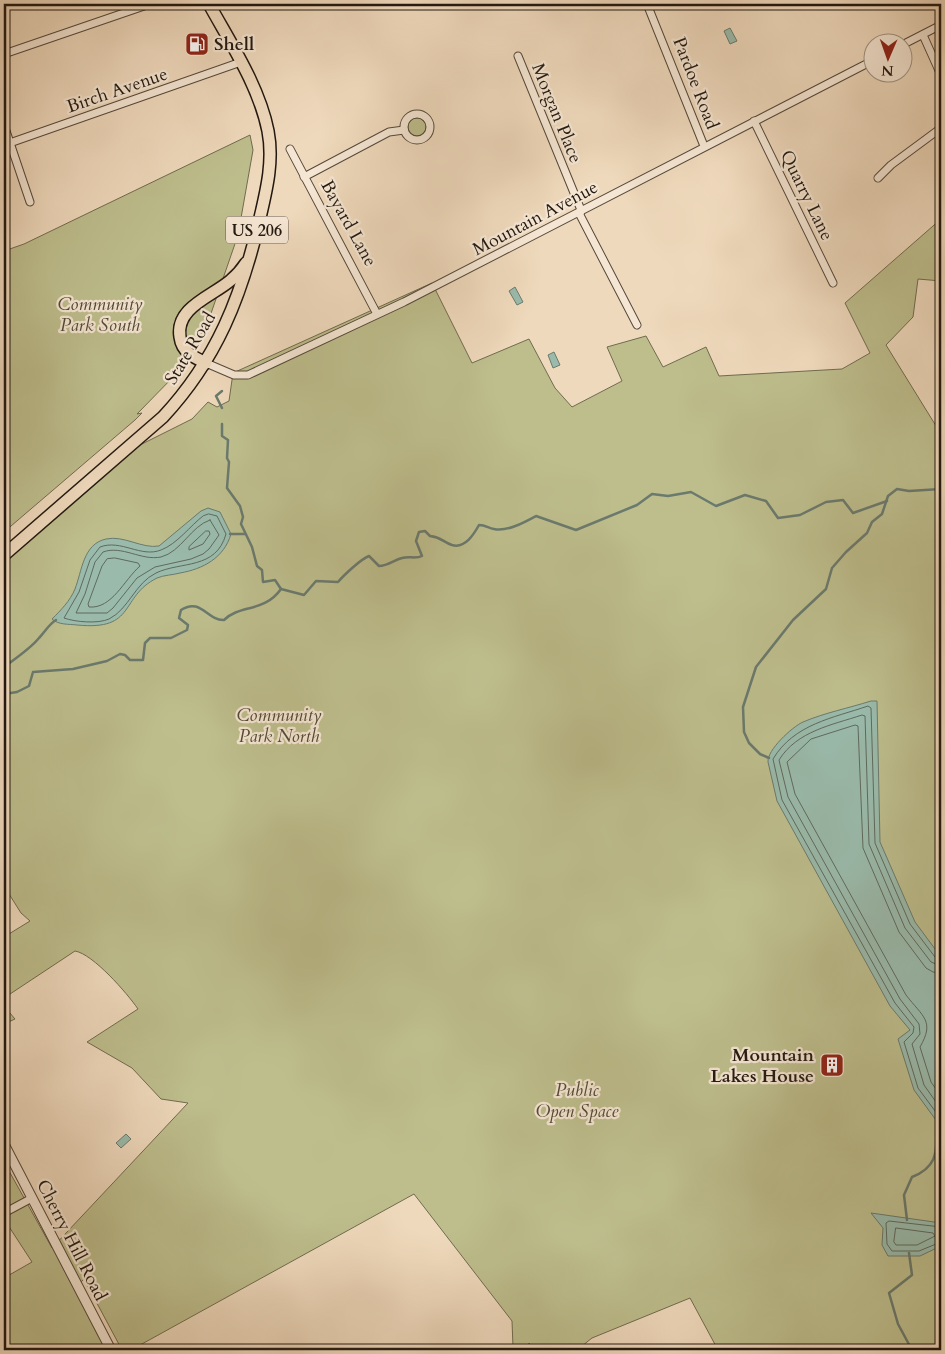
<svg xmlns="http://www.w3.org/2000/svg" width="945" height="1354" viewBox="0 0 945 1354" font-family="Cardo,serif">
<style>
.green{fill:#bebe8d;stroke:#706b4e}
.water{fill:#9abbac;stroke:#6a7a6e}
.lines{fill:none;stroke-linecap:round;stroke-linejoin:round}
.shore{stroke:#5e6a5e;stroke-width:1}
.stream{stroke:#6a7a6e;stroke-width:2.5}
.minor-casing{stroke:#55483b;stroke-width:9}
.tertiary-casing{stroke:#55483b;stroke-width:11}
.trunk-casing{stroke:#221810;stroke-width:14}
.minor{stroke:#f5e6d3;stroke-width:7}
.tertiary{stroke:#f5e6d3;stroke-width:9}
.trunk{stroke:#efd9bc;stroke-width:11}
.labels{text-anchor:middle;stroke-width:4.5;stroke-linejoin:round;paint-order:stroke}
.shield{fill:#f5e6d3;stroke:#61564a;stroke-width:1}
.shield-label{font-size:16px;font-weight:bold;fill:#221810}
.poi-label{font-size:18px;font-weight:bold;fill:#221810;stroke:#f5e6d3;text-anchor:start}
.street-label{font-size:18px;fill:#221810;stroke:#f5e6d3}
.park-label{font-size:18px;font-style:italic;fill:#514a36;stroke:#f5e6d3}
</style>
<rect width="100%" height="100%" fill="#efd9bc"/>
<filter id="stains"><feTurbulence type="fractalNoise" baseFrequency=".004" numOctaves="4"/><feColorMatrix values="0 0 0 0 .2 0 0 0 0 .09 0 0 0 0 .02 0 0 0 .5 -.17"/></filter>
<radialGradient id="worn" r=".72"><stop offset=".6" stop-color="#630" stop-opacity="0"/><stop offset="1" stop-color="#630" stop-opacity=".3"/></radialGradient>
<g class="green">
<circle cx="417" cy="127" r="9"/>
<polygon points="250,135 253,150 238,235 207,325 179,371 137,414 142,413 135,420 4,532 4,251 24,244"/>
<path d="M941,219V281L918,279L913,317L886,345L941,434V1350H718L690,1298L592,1338L577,1350H535L529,1343L526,1350L513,1347L512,1321L414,1194L131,1350H122L84,1279L76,1287L111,1350H4V1278L32,1262L4,1219V1162L52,1248L188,1103L161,1099L132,1068L87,1042L138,1009C127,993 93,954 75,951L4,998V937L30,921L21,913L4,886V560L140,445L192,419L208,402L217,407L229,401L233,373L432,283L472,363L529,339L555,388L572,407L622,381L607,347L646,336L663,367L706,347L719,376L842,369L870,353L845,303Z"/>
<polygon points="4,1006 15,1019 4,1024"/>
</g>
<g class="water">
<polygon points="730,28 737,41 730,44 724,31"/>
<polygon points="515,287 523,302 517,305 509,291"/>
<polygon points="554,352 560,365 553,368 548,355"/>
<path d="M208,508L220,512L231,534C224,558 203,569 180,573C173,575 164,575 157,578C119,597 137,631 77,625C69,624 58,625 52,619C61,610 70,601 75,589C82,571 83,544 106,539C124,535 142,549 159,546L201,511Z"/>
<path d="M871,701H877L880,842L915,922L941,957V1127L914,1090L898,1039L910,1030L890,1006L777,801L768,762C767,750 792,727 803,722C824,713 849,708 871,701Z"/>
<polygon points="126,1134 131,1139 121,1148 116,1143"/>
<polygon points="871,1213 941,1223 941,1246 920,1256 888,1256 882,1245 883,1228"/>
</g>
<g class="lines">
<g class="shore">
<path d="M209,514L217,516L226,534C216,570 181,561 156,573C135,583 129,609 109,619C98,624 75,622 64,618L79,592L90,560L100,547C121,539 141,558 161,550C177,544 190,526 203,516Z"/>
<path d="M210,520L219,535L209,549L203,554L191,559L155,567L137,578L113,608L107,613H76L85,594L95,562L103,552C122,545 141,561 161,557C181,552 191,526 210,520Z"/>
<polygon points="206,531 209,531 210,534 203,544 189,550 189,547"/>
<path d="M115,558L138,563L140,566C124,580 112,609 89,607L88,604L102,566L107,559Z"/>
<path d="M941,959L935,957L910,924L875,843L871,708L868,706C833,718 794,724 773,759L782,800L895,1003L914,1027L913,1033L904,1042L918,1088L941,1119"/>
<path d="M941,966L931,962L905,928L869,844L865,716L862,715C832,725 797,731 779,760L788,797L900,999L919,1024L920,1034L912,1044L924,1085L941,1109"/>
<path d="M941,973L933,972L926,968L899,932L863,848L858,726L855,725L811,739L787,762L795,794L906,995C923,1017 935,1021 920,1047L931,1082L941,1096"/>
<polyline points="941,1227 889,1221 886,1223 887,1244 892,1251 919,1251 941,1242"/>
<polygon points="896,1228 933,1233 935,1236 917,1245 896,1245 894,1242"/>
</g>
<g class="stream">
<polyline points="222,408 216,396 222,391"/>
<polyline points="222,424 222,436 228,440 227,458 229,462 227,488 240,506 243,517 241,524 252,547 257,566 262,570 263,582 275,580 281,589"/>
<polyline points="230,534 245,534"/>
<path d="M4,667C16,658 30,649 39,638C46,631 48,625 56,620"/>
<path d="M4,694L17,692L29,686L33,672L73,669L107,661L120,654L125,655L130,660H143L145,643L150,638H171L187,630L188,625L179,618L181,610C201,597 207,621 224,620C240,604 264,613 281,589L304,595L316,581L338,582C344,575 361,559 369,556L379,566C388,566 394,560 402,558C409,556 416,559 422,556L416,541L419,532L425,531L430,536C441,537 443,542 452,545C465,549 474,534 479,525C486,525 488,528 494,529C507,532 525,522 536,516L576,530L637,505L652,494L668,496L691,492L716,506L745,495L766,501L778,518L800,515L826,502L843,500L853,513L887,501"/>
<polyline points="769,758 760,754 749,743 744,732 743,707 756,667 793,620 826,589 832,568 846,552 867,533 872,522 882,514 888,496 897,489 909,491 941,489"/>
<path d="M907,1220L904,1195L912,1177C942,1165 935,1146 938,1120"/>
<polyline points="909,1253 912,1275 889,1293 898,1324 912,1350"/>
</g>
<g class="minor-casing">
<g id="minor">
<polyline points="647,4 704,146"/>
<polyline points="923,35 941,75"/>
<polyline points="902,45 941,25"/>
<polyline points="4,54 150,4"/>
<polyline points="518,56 581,210 580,215 637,325"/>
<circle cx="417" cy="127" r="13"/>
<polyline points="754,121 833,283"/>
<polyline points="4,125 30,202"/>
<polyline points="4,145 241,62"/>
<polyline points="290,149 377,314"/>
<polyline points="304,177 389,132 404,130"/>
<polyline points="878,178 891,165 941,128"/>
<polyline points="206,363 234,375 248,375 404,302 872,61"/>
<polyline points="4,1213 32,1198"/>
</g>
</g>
<g class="tertiary-casing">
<polyline id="tertiary" points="4,1144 111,1350"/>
</g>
<g class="trunk-casing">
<g id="trunk">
<path d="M206,363C193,357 182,352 180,337C175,307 213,296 231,280C237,275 242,269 246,263"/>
<path d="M4,555L163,417C217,359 241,297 259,222C266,192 274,162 268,131C259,86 231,44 209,4"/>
</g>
</g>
<use href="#minor" class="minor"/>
<use href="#tertiary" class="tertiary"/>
<use href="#trunk" class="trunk"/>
</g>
<defs>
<g id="fuel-square" transform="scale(1.25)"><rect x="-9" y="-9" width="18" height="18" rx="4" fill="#8f2418" stroke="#f5e6d3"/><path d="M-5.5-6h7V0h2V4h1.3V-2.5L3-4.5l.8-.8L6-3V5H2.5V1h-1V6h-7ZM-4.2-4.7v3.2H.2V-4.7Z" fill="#fff"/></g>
<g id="building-square" transform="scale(1.25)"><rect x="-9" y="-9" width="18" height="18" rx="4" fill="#8f2418" stroke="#f5e6d3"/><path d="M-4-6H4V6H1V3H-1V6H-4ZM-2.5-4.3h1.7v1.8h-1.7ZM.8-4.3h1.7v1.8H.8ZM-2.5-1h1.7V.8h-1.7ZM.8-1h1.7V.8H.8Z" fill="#fff"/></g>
</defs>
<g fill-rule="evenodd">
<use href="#fuel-square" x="197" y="44"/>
<use href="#building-square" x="832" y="1065"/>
</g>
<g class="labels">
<rect class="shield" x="226" y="216.5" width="62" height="27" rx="4"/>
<g class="shield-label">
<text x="257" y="236">US 206</text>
</g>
<g class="poi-label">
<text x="214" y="50">Shell</text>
<text x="814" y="1061" text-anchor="end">Mountain<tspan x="814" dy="21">Lakes House</tspan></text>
</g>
<g class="street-label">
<text transform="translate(696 83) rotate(69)" y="6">Pardoe Road</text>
<text transform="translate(117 90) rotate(-19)" y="6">Birch Avenue</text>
<text transform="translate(557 113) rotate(68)" y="6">Morgan Place</text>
<text transform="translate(807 195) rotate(64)" y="6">Quarry Lane</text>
<text transform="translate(535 218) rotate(-28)" y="6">Mountain Avenue</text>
<text transform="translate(349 223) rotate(61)" y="6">Bayard Lane</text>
<text transform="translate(190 348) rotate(-59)" y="6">State Road</text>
<text transform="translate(72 1240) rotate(63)" y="6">Cherry Hill Road</text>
</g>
<g class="park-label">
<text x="100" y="310">Community<tspan x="100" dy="21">Park South</tspan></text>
<text x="279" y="721">Community<tspan x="279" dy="21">Park North</tspan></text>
<text x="577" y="1096">Public<tspan x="577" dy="21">Open Space</tspan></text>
</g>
</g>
<rect width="945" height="1354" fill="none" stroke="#efd9bc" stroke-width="20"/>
<rect x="5" y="5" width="935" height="1344" fill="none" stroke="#221810" stroke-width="2.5"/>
<rect x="10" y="10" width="925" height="1334" fill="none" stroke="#221810"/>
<g transform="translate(888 58) rotate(182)"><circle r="24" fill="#f5e6d3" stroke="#a19485"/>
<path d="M0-4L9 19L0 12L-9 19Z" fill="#8f2418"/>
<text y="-8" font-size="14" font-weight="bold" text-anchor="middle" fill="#221810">N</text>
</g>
<rect width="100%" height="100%" filter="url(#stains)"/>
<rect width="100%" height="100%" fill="url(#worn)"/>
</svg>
